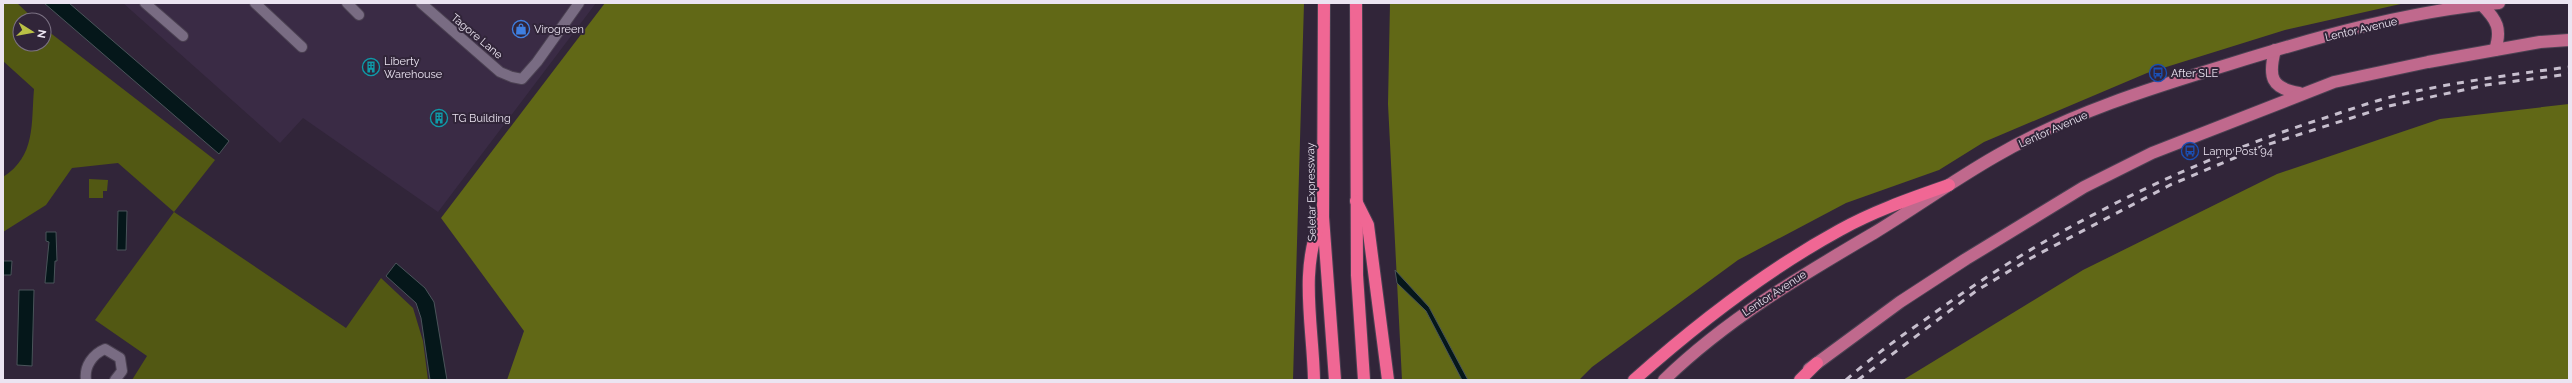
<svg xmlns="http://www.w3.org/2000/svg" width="2572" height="383" viewBox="0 0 2572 383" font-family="Raleway,sans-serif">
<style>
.built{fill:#3a2b45}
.green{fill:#525813}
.forest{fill:#616816}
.water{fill:#05171a;stroke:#4a545a}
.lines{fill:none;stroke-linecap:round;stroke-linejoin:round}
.street-casing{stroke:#4b4152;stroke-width:12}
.primary-casing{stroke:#4b4152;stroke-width:14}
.highway-casing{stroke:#4b4152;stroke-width:14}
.street{stroke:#796c83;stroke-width:10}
.primary{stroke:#c0698d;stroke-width:12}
.highway{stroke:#f06794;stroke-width:12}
.rail{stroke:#c7bfce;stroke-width:3;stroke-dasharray:7 7;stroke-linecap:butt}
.labels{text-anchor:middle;stroke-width:4;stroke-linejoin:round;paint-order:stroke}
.poi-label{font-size:11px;fill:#ebe4f1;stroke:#312539;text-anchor:start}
.street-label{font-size:11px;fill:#ebe4f1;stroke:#312539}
</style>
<rect width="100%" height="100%" fill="#312539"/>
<polygon class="built" points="123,3 596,3 438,212 303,118 280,143"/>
<g class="green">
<path d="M3,3H17L35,20H20V44H44V28L215,160L174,212L346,328L381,278L413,308L423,341L428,380H132L147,356L95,320L174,212L118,163L72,168L46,205L3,232V177C36,156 31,124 34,89L3,61Z"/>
<polygon points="89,179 108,180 107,191 103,191 103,198 89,198"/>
</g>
<g class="forest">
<polygon points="605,3 1304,3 1293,380 507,380 524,331 441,218"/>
<polygon points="1390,3 2405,3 2285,30 2147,73 1984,142 1939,170 1846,203 1738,260 1592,367 1579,380 1402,380 1388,104"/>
<polygon points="2569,104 2569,380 1903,380 2083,270 2277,174 2440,119"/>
</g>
<g class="water">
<polygon points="44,3 69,3 229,141 219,154"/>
<polygon points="118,211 127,211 126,250 117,250"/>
<polygon points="46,232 56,232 57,261 55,261 54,283 45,283 49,242 46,241"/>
<polygon points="3,261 12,261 11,275 3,275"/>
<polygon points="396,263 425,288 434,302 447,380 430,380 421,318 416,303 386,276"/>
<polygon points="1395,270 1429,307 1468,380 1462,380 1426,311 1397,283"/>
<polygon points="19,290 34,290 32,366 17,365"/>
</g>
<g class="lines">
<g class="street-casing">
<g id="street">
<polyline points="145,3 183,36"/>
<polyline points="255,3 302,47"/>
<polyline points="347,3 359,15"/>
<polyline points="421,3 500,72 512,77 522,79 537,62 579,3"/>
<path d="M86,380C84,366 93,354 105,349L120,358L122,371L115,380"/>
</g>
</g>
<g class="primary-casing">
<g id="primary">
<path d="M2482,5C2497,20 2502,29 2495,50"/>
<path d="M2275,50C2268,77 2271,88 2299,93"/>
<polyline points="1809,369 1900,302 1966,259 2084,187 2152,153 2334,82 2428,62 2540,42 2569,40"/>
<path d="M1664,380C1727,319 1799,277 1874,233C1915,208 1954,180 1996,156C2068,114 2151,88 2230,64C2317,37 2408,11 2499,3"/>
</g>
</g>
<g class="highway-casing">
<g id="highway">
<polyline points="1324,3 1323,217 1335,380"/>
<polyline points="1356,3 1357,275 1364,380"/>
<polyline points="1356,201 1368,225 1388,380"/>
<path d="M1314,380C1313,326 1299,270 1321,220"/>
<path d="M1634,380C1698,323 1765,271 1840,230C1874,211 1912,198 1949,185"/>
<polyline points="1800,380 1817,363"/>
</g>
</g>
<use href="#street" class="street"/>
<use href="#primary" class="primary"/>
<use href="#highway" class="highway"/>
<g class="rail">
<path d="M1846,380C1871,358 1898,338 1926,319C2045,232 2177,166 2318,120C2341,113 2364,104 2387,98C2447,83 2508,75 2569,67"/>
<polyline points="1858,380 1976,291 2031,258 2170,185 2263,146 2389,106 2486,85 2569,74"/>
</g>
</g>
<defs>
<g id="shop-ring" transform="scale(0.9)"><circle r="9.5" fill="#312539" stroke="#3f7fe0" stroke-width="1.5"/><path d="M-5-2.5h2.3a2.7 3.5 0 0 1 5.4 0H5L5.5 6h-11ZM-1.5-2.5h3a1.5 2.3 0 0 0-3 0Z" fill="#3f7fe0"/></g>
<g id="building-ring" transform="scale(0.9)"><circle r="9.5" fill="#312539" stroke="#0f9aa8" stroke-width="1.5"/><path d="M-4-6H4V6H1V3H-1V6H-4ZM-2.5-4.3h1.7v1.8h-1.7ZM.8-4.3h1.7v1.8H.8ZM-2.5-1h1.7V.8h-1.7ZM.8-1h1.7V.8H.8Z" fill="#0f9aa8"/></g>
<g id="bus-ring" transform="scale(0.9)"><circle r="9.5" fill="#312539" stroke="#1a4fb4" stroke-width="1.5"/><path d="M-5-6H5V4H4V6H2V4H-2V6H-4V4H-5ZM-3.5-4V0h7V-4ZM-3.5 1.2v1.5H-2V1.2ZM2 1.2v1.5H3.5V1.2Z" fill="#1a4fb4"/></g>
</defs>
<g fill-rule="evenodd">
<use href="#shop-ring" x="521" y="29"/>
<use href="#building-ring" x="371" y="67"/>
<use href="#bus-ring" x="2158" y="73"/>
<use href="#building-ring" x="439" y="118"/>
<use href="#bus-ring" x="2190" y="151"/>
</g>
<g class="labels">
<g class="poi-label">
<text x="534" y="33">Virogreen</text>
<text x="384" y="65">Liberty<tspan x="384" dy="13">Warehouse</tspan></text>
<text x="2171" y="77">After SLE</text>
<text x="452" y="122">TG Building</text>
<text x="2203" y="155">Lamp Post 94</text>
</g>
<g class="street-label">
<text transform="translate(2361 29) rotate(-13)" y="4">Lentor Avenue</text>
<text transform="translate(477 36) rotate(40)" y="4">Tagore Lane</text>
<text transform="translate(2053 129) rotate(-24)" y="4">Lentor Avenue</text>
<text transform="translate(1311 192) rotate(-91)" y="4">Seletar Expressway</text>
<text transform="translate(1774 293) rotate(-33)" y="4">Lentor Avenue</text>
</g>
</g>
<rect width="2572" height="383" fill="none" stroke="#ebe4f1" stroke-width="8"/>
<g transform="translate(32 32) rotate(101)"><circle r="19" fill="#312539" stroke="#7b7183"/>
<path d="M0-3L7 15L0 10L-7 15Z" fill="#bac045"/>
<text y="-6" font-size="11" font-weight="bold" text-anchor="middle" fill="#ebe4f1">N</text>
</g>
</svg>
